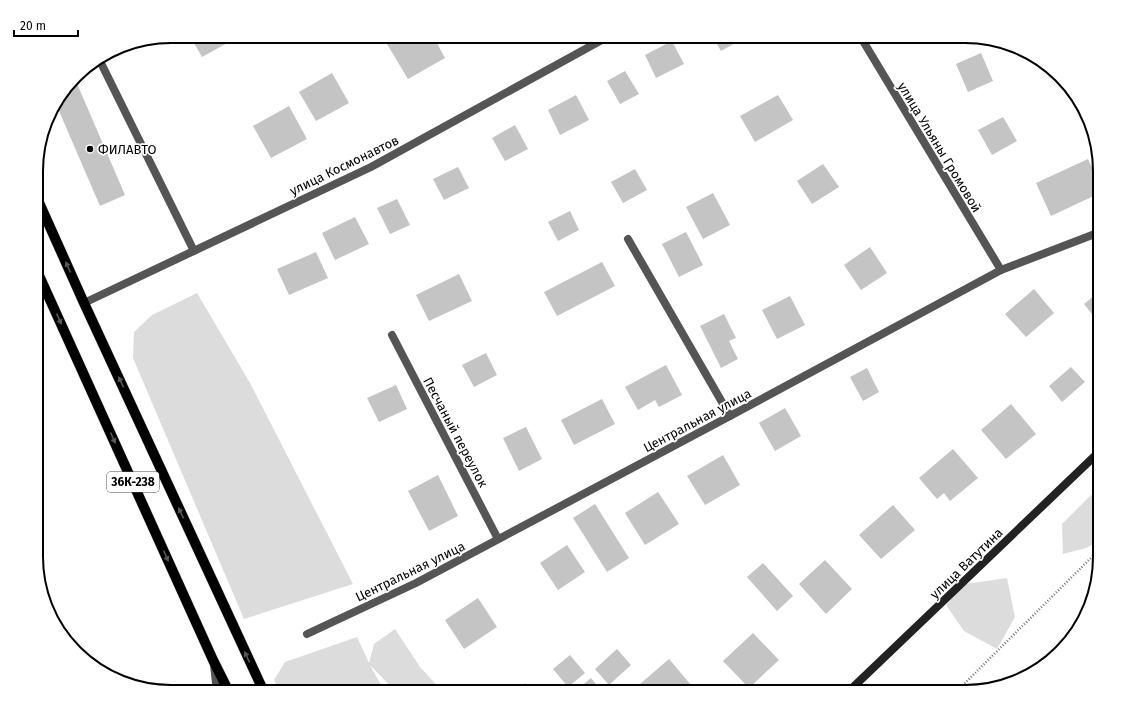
<svg xmlns="http://www.w3.org/2000/svg" width="1136" height="728" viewBox="0 0 1136 728" font-family="'Fira Sans',sans-serif">
<style>
.green{fill:#dcdcdc}
.building{fill:#c4c4c4}
.lines{fill:none;stroke-linecap:round;stroke-linejoin:round}
.primary-casing{stroke:#dbdbdb;stroke-width:11}
.path{stroke:#777;stroke-width:2.5;stroke-dasharray:1 2;stroke-linecap:butt}
.service{stroke:#555;stroke-width:8}
.minor{stroke:#555;stroke-width:8}
.secondary{stroke:#222;stroke-width:8}
.primary{stroke:#000;stroke-width:10}
.oneway{fill:#595959}
.poi-dot{fill:#000;stroke:#fff;stroke-width:1.5}
.labels{text-anchor:middle;stroke-width:3.5;stroke-linejoin:round;paint-order:stroke}
.shield{fill:#fff;stroke:#4c4c4c;stroke-width:1}
.shield-label{font-size:12px;font-weight:bold;fill:#000}
.street-label{font-size:13px;fill:#000;stroke:#fff}
.poi-label{font-size:13px;fill:#000;stroke:#fff;text-anchor:start}
.rim{fill:none;stroke:#000;stroke-width:2}
</style>
<rect width="100%" height="100%" fill="#fff"/>
<g class="green">
<polygon points="197,293 250,383 353,584 244,619 133,358 134,332 152,315"/>
<polygon points="1100,486 1100,541 1086,548 1063,554 1062,524"/>
<polygon points="1007,578 1015,617 997,649 964,631 946,605 965,584"/>
<polygon points="395,629 420,667 443,692 396,692 370,665 385,692 280,692 274,680 285,662 357,637 369,663 374,644"/>
</g>
<g class="building">
<polygon points="190,36 240,36 202,57"/>
<polygon points="401,36 433,36 445,58 408,79 387,44"/>
<polygon points="470,36 489,36 474,44"/>
<polygon points="712,36 743,36 744,38 721,51"/>
<polygon points="938,36 953,36 940,42"/>
<polygon points="672,41 684,64 656,78 645,55"/>
<polygon points="981,53 993,81 968,92 956,64"/>
<polygon points="625,71 639,94 620,104 607,81"/>
<polygon points="332,73 349,103 316,121 299,92"/>
<polygon points="75,79 125,195 100,206 56,104"/>
<polygon points="576,95 589,120 560,135 548,110"/>
<polygon points="778,95 793,120 755,142 740,116"/>
<polygon points="289,106 307,139 271,158 253,126"/>
<polygon points="1003,117 1017,141 992,155 978,130"/>
<polygon points="515,125 528,149 505,161 492,138"/>
<polygon points="1088,159 1100,185 1100,193 1051,216 1036,183"/>
<polygon points="823,164 839,187 812,204 797,181"/>
<polygon points="458,167 469,188 444,200 433,179"/>
<polygon points="635,169 647,190 623,203 611,182"/>
<polygon points="713,193 730,225 703,239 686,207"/>
<polygon points="397,199 410,225 390,234 377,208"/>
<polygon points="570,211 579,230 558,241 548,222"/>
<polygon points="355,217 369,244 335,260 322,233"/>
<polygon points="686,232 703,265 679,277 662,244"/>
<polygon points="870,247 887,273 861,290 844,265"/>
<polygon points="316,252 328,278 289,295 277,269"/>
<polygon points="602,262 615,286 557,316 544,292"/>
<polygon points="459,274 472,301 429,321 416,295"/>
<polygon points="1034,289 1054,313 1026,337 1005,314"/>
<polygon points="1100,291 1100,324 1084,304"/>
<polygon points="790,296 805,325 777,339 762,310"/>
<polygon points="724,314 736,338 729,341 738,359 721,368 700,326"/>
<polygon points="486,353 497,375 474,387 462,365"/>
<polygon points="666,365 682,395 659,407 655,400 638,410 625,387"/>
<polygon points="1071,367 1085,382 1062,402 1049,386"/>
<polygon points="867,368 879,392 863,401 850,377"/>
<polygon points="396,385 407,409 379,422 367,398"/>
<polygon points="602,399 615,424 574,445 561,420"/>
<polygon points="1011,404 1036,434 1006,459 981,430"/>
<polygon points="785,408 801,436 775,451 759,423"/>
<polygon points="526,427 542,459 519,471 503,438"/>
<polygon points="953,449 978,478 950,501 944,493 937,499 919,478"/>
<polygon points="723,455 740,485 705,505 687,476"/>
<polygon points="438,475 458,516 429,531 408,491"/>
<polygon points="658,492 679,524 645,545 625,513"/>
<polygon points="595,504 629,558 607,572 573,518"/>
<polygon points="893,505 915,530 881,559 859,535"/>
<polygon points="567,545 585,572 558,590 540,563"/>
<polygon points="825,560 852,589 826,614 799,584"/>
<polygon points="763,563 793,596 777,611 747,577"/>
<polygon points="478,598 497,627 464,649 445,620"/>
<polygon points="753,633 779,660 749,688 723,661"/>
<polygon points="617,649 631,665 609,685 595,669"/>
<polygon points="570,655 585,673 568,687 553,669"/>
<polygon points="669,659 697,692 635,692 633,690"/>
<polygon points="591,678 602,692 574,692"/>
<polygon points="525,683 532,692 515,692"/>
</g>
<g class="lines">
<g class="primary-casing">
<g id="primary">
<polyline points="37,198 84,303 264,692"/>
<polyline points="37,271 213,660 229,692"/>
</g>
</g>
<polyline class="path" points="956,692 1100,549"/>
<g class="service">
<polyline points="99,59 194,251"/>
<polyline points="628,239 730,416"/>
<polyline points="392,335 498,539"/>
</g>
<g class="minor">
<polyline points="860,36 1001,270"/>
<polyline points="84,303 371,167 609,36"/>
<polyline points="307,634 416,583 730,416 1001,270 1100,232"/>
<polyline points="214,665 217,692"/>
</g>
<polyline class="secondary" points="848,692 1100,451"/>
<use href="#primary" class="primary"/>
</g>
<defs><path id="oneway-solid" d="M-6-.8H1V-3.2L6.5 0L1 3.2V.8H-6Z"/></defs>
<g class="oneway">
<use href="#oneway-solid" transform="translate(68 267) rotate(-114)"/>
<use href="#oneway-solid" transform="translate(59 319) rotate(66)"/>
<use href="#oneway-solid" transform="translate(121 382) rotate(-115)"/>
<use href="#oneway-solid" transform="translate(113 438) rotate(66)"/>
<use href="#oneway-solid" transform="translate(181 513) rotate(-115)"/>
<use href="#oneway-solid" transform="translate(166 556) rotate(66)"/>
<use href="#oneway-solid" transform="translate(247 657) rotate(-115)"/>
</g>
<circle class="poi-dot" cx="90" cy="149" r="4"/>
<g class="labels">
<rect class="shield" x="107" y="472" width="52" height="20" rx="3"/>
<g class="shield-label">
<text x="133" y="486">36К-238</text>
</g>
<g class="street-label">
<text transform="translate(940 147) rotate(59)" y="5">улица Ульяны Громовой</text>
<text transform="translate(344 165) rotate(-26)" y="5">улица Космонавтов</text>
<text transform="translate(697 420) rotate(-28)" y="5">Центральная улица</text>
<text transform="translate(456 432) rotate(62)" y="5">Песчаный переулок</text>
<text transform="translate(966 563) rotate(-44)" y="5">улица Ватутина</text>
<text transform="translate(410 571) rotate(-26)" y="5">Центральная улица</text>
</g>
<g class="poi-label">
<text x="98" y="154">ФИЛАВТО</text>
</g>
</g>
<path d="M0 0H1136V728H0ZM171 43H965A128 128 0 0 1 1093 171V557A128 128 0 0 1 965 685H171A128 128 0 0 1 43 557V171A128 128 0 0 1 171 43Z" fill="#fff" fill-rule="evenodd"/>
<path class="rim" d="M171 43H965A128 128 0 0 1 1093 171V557A128 128 0 0 1 965 685H171A128 128 0 0 1 43 557V171A128 128 0 0 1 171 43Z"/>
<path d="M14 30v6h64v-6" fill="none" stroke="#000000" stroke-width="2"/>
<text x="20" y="30" font-size="12" fill="#000000" stroke="#ffffff" stroke-width="3" paint-order="stroke">20 m</text>
</svg>
